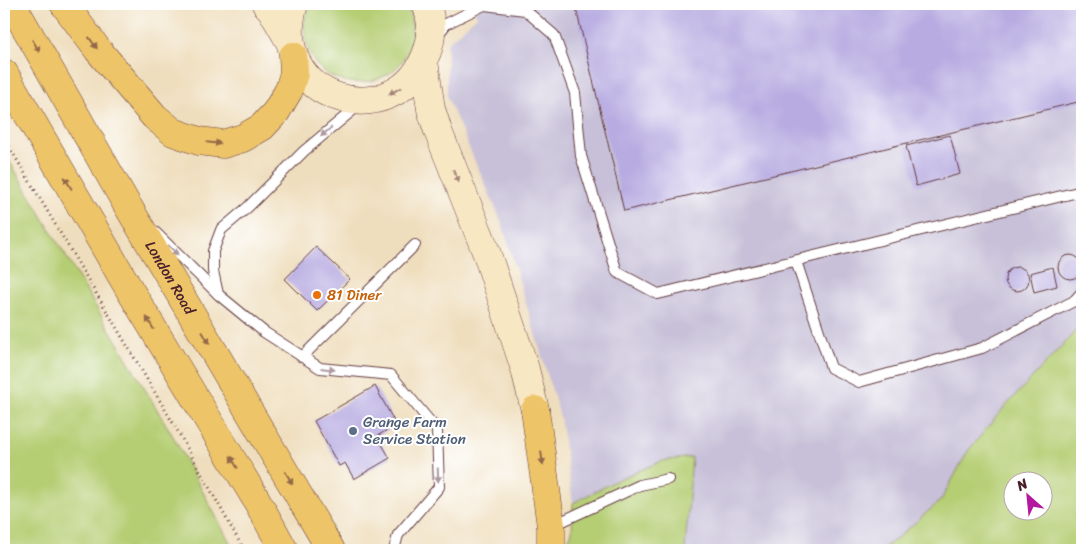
<svg xmlns="http://www.w3.org/2000/svg" width="1086" height="554" viewBox="0 0 1086 554" font-family="Sriracha,sans-serif">
<style>
.industrial{fill:#c7c0d8}
.green{fill:#b5ce73;stroke:#80764f;fill-rule:evenodd}
.building{fill:#b7abe1}
.lines{fill:none;stroke-linecap:round;stroke-linejoin:round}
.lane-casing{stroke:#633c41;stroke-width:12}
.secondary-casing{stroke:#633c41;stroke-width:29}
.highway-casing{stroke:#633c41;stroke-width:29}
.path{stroke:#633c41;stroke-width:3;stroke-dasharray:1 4;stroke-linecap:butt}
.lane{stroke:#fff;stroke-width:10}
.secondary{stroke:#f8e7c3;stroke-width:28}
.highway{stroke:#eec469;stroke-width:28}
.oneway{fill:#946947}
.oneway2{fill:#a18377}
.oneway3{fill:#ae9aa0}
.food-dot{fill:#e8710a;stroke:#fff;stroke-width:2}
.service-dot{fill:#5c6f8a;stroke:#fff;stroke-width:2}
.labels{text-anchor:middle;stroke-width:4;stroke-linejoin:round;paint-order:stroke}
.street-label{font-size:15px;fill:#4a1f2b;stroke:#fff}
.food-label{font-size:15px;fill:#c56008;stroke:#fff;text-anchor:start}
.service-label{font-size:15px;fill:#4e5e75;stroke:#fff;text-anchor:start}
</style>
<rect width="100%" height="100%" fill="#fff"/>
<filter id="ink" filterUnits="userSpaceOnUse"><feTurbulence type="fractalNoise" baseFrequency=".02" numOctaves="2"/><feDisplacementMap in="SourceGraphic" scale="10" xChannelSelector="R" yChannelSelector="G"/><feConvolveMatrix kernelMatrix="1 2 1 2 8 2 1 2 1" color-interpolation-filters="sRGB"/></filter>
<filter id="wash" filterUnits="userSpaceOnUse"><feTurbulence type="fractalNoise" baseFrequency=".0096" numOctaves="4" result="noise"/><feDisplacementMap in="SourceGraphic" scale="20" xChannelSelector="R" yChannelSelector="G"/><feGaussianBlur stdDeviation="1.12" result="paint"/><feColorMatrix in="noise" values="0 0 0 0 0 0 0 0 0 0 0 0 0 0 0 0 0 1.4 0 .05"/><feComposite in="paint" operator="in"/></filter>
<g filter="url(#wash)">
<rect width="100%" height="100%" fill="#efdebd"/>
<polygon class="industrial" points="472,4 1082,4 1082,324 1002,410 968,451 941,500 894,541 879,550 685,550 691,457 662,461 619,479 573,503 560,417 502,223 447,97 447,43 477,16"/>
<g class="green">
<path d="M311,4H407C438,91 315,111 305,37C303,26 305,14 311,4Z"/>
<polygon points="4,152 174,438 234,550 4,550"/>
<path d="M1082,324V550H879L894,541L941,500L968,451L1002,410ZM1014,482H1044V512H1014Z"/>
<polygon points="692,457 685,550 563,550 572,532 573,503 619,479 662,461"/>
</g>
<g id="blocks">
<g class="building">
<polygon points="575,4 1082,4 1082,101 624,211"/>
<polygon points="950,135 960,174 916,186 906,146"/>
<polygon points="316,247 350,279 317,311 285,279"/>
<circle cx="1070" cy="267" r="12"/>
<circle cx="1017" cy="279" r="12"/>
<polygon points="1053,267 1057,286 1034,292 1030,273"/>
<polygon points="375,386 396,425 377,436 390,458 354,479 345,463 339,466 314,421"/>
</g>
</g>
</g>
<g filter="url(#ink)">
<use href="#blocks" fill-opacity="0" stroke="#633c41" stroke-width="1"/>
<g class="lines">
<g class="lane-casing">
<g id="lane">
<polyline points="477,4 525,10 554,35 575,93 581,156 617,272 658,294 1082,191"/>
<polyline points="436,37 446,24 484,5"/>
<polyline points="155,232 219,295 264,332 320,368 391,375 437,430 439,487 398,535 394,550"/>
<polyline points="796,261 831,368 859,382 982,348 1074,301 1082,292"/>
<polyline points="218,294 213,271 213,251 221,230 248,207 304,151 359,105"/>
<polyline points="302,357 415,245"/>
<polyline points="552,526 640,485 668,479"/>
</g>
</g>
<g class="secondary-casing">
<g id="secondary">
<polyline points="266,4 271,9 290,42"/>
<path d="M294,4C265,102 397,138 427,52C433,37 432,19 426,4"/>
<polyline points="424,61 431,109 438,131 487,254 525,369 535,410"/>
</g>
</g>
<g class="highway-casing">
<g id="highway">
<path id="s1" d="M12,4L126,203L331,550"/>
<polyline points="64,4 98,50 154,116 173,132 199,141 223,144 243,138 262,127 276,112 289,90 294,73 293,56"/>
<polyline points="4,73 128,287 256,499 284,550"/>
<polyline points="535,410 551,526 551,550"/>
</g>
</g>
<polyline class="path" points="4,138 176,428 244,550"/>
<use href="#lane" class="lane"/>
<use href="#secondary" class="secondary"/>
<use href="#highway" class="highway"/>
</g>
<defs><path id="oneway-solid" d="M-6-.8H1V-3.2L6.5 0L1 3.2V.8H-6Z" transform="scale(1.25)"/></defs>
<g class="oneway">
<use href="#oneway-solid" transform="translate(93 43) rotate(54)"/>
<use href="#oneway-solid" transform="translate(36 46) rotate(60)"/>
<use href="#oneway-solid" transform="translate(214 143) rotate(6)"/>
<use href="#oneway-solid" transform="translate(68 183) rotate(-120)"/>
<use href="#oneway-solid" transform="translate(150 323) rotate(-121)"/>
<use href="#oneway-solid" transform="translate(206 338) rotate(59)"/>
<use href="#oneway-solid" transform="translate(542 458) rotate(82)"/>
<use href="#oneway-solid" transform="translate(234 462) rotate(-121)"/>
<use href="#oneway-solid" transform="translate(289 478) rotate(59)"/>
</g>
<g class="oneway2">
<use href="#oneway-solid" transform="translate(395 91) rotate(150)"/>
<use href="#oneway-solid" transform="translate(456 176) rotate(68)"/>
</g>
<g class="oneway3">
<use href="#oneway-solid" transform="translate(326 132) rotate(140)"/>
<use href="#oneway-solid" transform="translate(173 250) rotate(45)"/>
<use href="#oneway-solid" transform="translate(328 369) rotate(7)"/>
<use href="#oneway-solid" transform="translate(438 475) rotate(88)"/>
</g>
</g>
<circle class="food-dot" cx="317" cy="295" r="5"/>
<circle class="service-dot" cx="353" cy="431" r="5"/>
<g class="labels">
<g class="street-label">
<text dy="5" stroke="none"><textPath href="#s1" startOffset="316">London Road</textPath></text>
</g>
<g class="food-label">
<text x="327" y="300">81 Diner</text>
</g>
<g class="service-label">
<text x="363" y="427">Grange Farm<tspan x="363" dy="17">Service Station</tspan></text>
</g>
</g>
<rect width="1086" height="554" fill="none" stroke="#fff" stroke-width="20"/>
<g transform="translate(1028 496) rotate(333)"><circle r="24" fill="#ffffff" stroke="#b7a5aa"/>
<path d="M0-4L9 19L0 12L-9 19Z" fill="#b5179e"/>
<text y="-8" font-size="14" font-weight="bold" text-anchor="middle" fill="#4a1f2b">N</text>
</g>
</svg>
